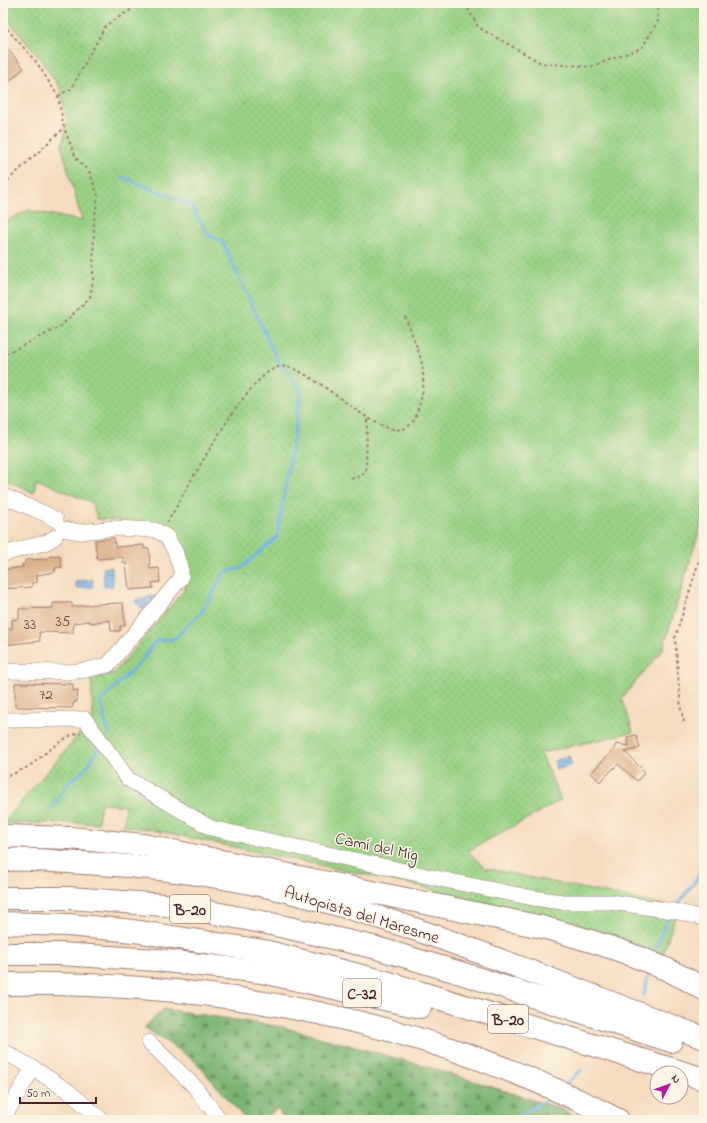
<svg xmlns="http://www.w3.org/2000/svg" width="707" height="1123" viewBox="0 0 707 1123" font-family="'Indie Flower',sans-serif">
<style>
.grass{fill:url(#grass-dots);stroke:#727858}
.forest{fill:url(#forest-firs);stroke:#626a4e}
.water{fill:url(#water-rules);stroke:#5e6888}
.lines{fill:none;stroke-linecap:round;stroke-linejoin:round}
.stream{stroke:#72b2e6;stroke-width:3}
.building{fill:#dbaf88}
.minor-casing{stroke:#a07e76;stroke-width:16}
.highway-casing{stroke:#a07e76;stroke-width:24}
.path{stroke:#a07e76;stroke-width:2;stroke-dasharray:3 3;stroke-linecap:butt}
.minor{stroke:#fff;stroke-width:15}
.highway{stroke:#fff;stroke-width:22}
.labels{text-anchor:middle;stroke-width:3;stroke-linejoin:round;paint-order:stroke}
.number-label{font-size:15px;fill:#6e4342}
.shield{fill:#fcf5e5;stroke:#7f5f63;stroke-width:1}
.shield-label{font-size:16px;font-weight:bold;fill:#4a1f2b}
.street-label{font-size:17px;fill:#4a1f2b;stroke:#fcf5e5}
</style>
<defs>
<pattern id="grass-dots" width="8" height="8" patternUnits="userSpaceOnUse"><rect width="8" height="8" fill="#9ad285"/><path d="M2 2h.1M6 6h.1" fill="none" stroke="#86b473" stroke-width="1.8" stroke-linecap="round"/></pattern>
<pattern id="forest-firs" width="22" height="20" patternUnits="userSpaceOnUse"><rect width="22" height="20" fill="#7bb472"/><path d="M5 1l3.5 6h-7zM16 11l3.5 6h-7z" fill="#67925e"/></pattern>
<pattern id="water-rules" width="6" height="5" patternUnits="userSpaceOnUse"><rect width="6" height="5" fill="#72b2e6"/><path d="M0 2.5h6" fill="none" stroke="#6090bb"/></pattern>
</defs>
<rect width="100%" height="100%" fill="#fcf5e5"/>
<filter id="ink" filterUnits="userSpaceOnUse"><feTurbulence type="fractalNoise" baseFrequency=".025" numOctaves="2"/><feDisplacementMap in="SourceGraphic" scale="8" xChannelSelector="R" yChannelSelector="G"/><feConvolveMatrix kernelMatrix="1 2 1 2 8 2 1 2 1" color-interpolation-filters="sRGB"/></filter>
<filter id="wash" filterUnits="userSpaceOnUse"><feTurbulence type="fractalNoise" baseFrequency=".012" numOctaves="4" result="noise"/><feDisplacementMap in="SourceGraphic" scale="16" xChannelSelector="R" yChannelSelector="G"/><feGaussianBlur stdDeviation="0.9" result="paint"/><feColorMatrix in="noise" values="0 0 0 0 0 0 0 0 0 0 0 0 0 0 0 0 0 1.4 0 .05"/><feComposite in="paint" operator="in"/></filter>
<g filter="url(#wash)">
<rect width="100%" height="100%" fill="#f5dcc0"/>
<polygon class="grass" points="12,3 704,3 704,515 663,649 622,698 633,732 541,753 561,800 468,851 485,868 678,908 663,954 573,925 419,886 148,829 124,826 125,806 101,803 98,823 3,823 93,718 91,679 114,673 185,589 188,572 171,531 161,523 97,519 92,503 36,479 34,493 3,478 3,223 28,210 82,221 62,148 67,121 61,90 40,59 3,14 3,7"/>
<polygon class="forest" points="164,1009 283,1027 432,1068 565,1110 579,1120 285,1120 277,1109 263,1120 246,1120 195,1061 144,1027"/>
<g class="water">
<polygon points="112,567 113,586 104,586 103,568"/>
<polygon points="93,579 93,587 76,588 76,581"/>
<polygon points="152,596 154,599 144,610 135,602 138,598 143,599"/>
<polygon points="569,756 572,765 556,770 554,761"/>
</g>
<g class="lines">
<g class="stream">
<polyline points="108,734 101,701 143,659 156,640 174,639 202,612 225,572 241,568 277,537 301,392 278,361 222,241 209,236 190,204 122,177"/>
<polyline points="49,811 70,781 84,771 98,749"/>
<polyline points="676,906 697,879 704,862"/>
<polyline points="656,947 669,915"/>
<polyline points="644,995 649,971"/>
<polyline points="565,1085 581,1070"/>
<polyline points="510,1120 543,1102"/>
</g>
</g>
<g id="blocks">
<g class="building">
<polygon points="3,44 24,68 3,87"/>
<polygon points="114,538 115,547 144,545 144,549 149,548 150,569 159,568 160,582 152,583 153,588 129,590 126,563 123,563 123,557 97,559 95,540"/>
<polygon points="60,555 62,567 55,568 55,572 37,575 37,582 32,583 32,587 3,589 3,570 24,567 21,565 25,564 25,560 48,559 48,557"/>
<polygon points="53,603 72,603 72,607 96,604 123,603 125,626 120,626 120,631 111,631 110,620 90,623 90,621 74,623 73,633 39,632 40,641 3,645 3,628 12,629 12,620 19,619 19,609 53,608"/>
<polygon points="15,683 73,684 73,691 78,690 77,702 74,702 72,708 15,707"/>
<polygon points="636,735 640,748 625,752 645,772 637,781 618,764 600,782 591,773 613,750 616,744 629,746 627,737"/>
</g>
</g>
</g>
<g filter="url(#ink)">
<use href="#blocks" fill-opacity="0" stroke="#a07e76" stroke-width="1"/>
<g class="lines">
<g class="minor-casing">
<g id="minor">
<polyline points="3,496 46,514 56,520"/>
<polyline points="3,554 47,542 55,537"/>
<polyline points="3,671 68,672 86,670 108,665 181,578 181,570 175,551 166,536 155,530 115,528 80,532 63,529"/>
<polyline points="3,720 85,719 128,779 211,828 445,880 533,898 562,902 610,902 674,911 704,918"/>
<polyline points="149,1042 195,1087 220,1120"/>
<polyline points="3,1051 33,1068 68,1091 102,1120"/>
<polyline points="3,1119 33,1068"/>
</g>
</g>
<g class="highway-casing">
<g id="highway">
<path d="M3,836L70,838L143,845L542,927C597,942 654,959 704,989"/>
<path d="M3,860C29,858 57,862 83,863C144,866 205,873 265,886C416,920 559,985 704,1038"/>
<polyline points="3,898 69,898 178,906 267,923 373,947 464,974 671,1041"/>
<polyline points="3,923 68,925 134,931 264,951 389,983 704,1079"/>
<polyline points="3,954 59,954 157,960 262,972 420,1007"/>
<path d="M3,984C217,981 427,1020 618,1120"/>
</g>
</g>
<g class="path">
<polyline points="465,3 478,27 541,63 590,67 642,48 658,21 658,3"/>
<polyline points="3,24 37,63 58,96 64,128 76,158 90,173 98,196 94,221 93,281 90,297 60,327 3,355"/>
<polyline points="58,96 71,89 106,25 142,3"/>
<polyline points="3,185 64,128"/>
<polyline points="351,478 362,476 366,470 367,418"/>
<path d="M167,523C186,491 246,375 278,367C312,358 397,468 416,415C432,371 419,354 404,314"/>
<polyline points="684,722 681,710 675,638 704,545"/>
<path d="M3,778C11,774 21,771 29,766C42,757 66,733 81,733"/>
</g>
<use href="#minor" class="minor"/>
<use href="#highway" class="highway"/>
</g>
</g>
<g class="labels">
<g class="number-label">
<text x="63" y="626">35</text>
<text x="30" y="629">33</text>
<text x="46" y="699">72</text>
</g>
<g class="shield">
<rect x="170" y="895" width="40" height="28" rx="3"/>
<rect x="343" y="979" width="38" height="28" rx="3"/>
<rect x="488" y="1005" width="40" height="28" rx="3"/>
</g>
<g class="shield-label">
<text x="190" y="915">B-20</text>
<text x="362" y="999">C-32</text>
<text x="508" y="1025">B-20</text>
</g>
<g class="street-label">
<text transform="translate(377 846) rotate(12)" y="6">Camí del Mig</text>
<text transform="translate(362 914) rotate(17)" y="6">Autopista del Maresme</text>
</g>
</g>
<rect width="707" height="1123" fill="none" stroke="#fcf5e5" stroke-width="16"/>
<g transform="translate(669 1085) rotate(49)"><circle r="19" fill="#fcf5e5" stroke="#b59f9b"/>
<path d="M0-3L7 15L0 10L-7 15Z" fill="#b5179e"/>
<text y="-6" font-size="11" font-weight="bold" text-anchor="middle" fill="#4a1f2b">N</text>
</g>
<path d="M20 1097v6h76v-6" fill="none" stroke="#4a1f2b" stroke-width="2"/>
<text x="26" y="1097" font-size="12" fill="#4a1f2b" stroke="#fcf5e5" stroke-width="3" paint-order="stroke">50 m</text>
</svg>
